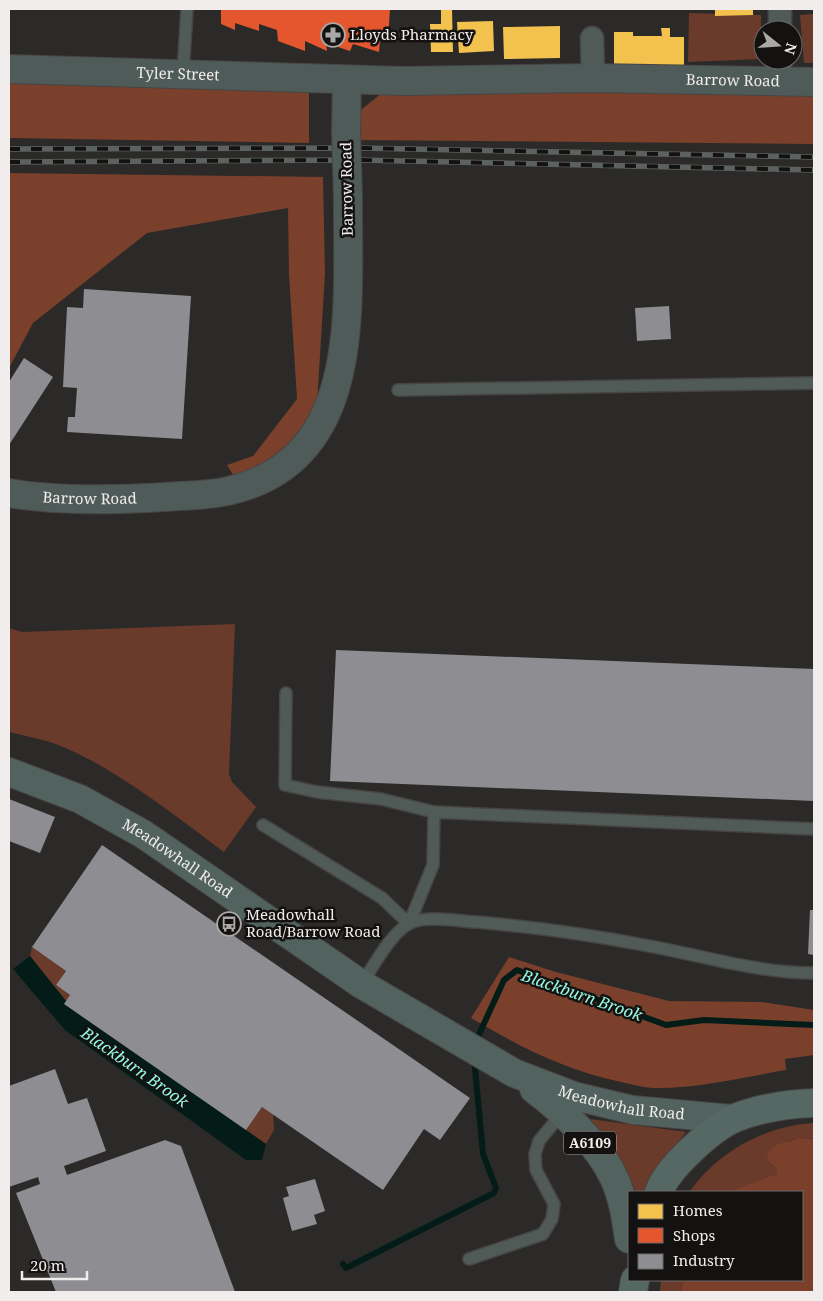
<svg xmlns="http://www.w3.org/2000/svg" width="823" height="1301" viewBox="0 0 823 1301" font-family="'Noto Serif',serif">
<style>
.green{fill:#6a3a2a}
.forest{fill:#7a402b}
.water{fill:#041c17}
.homes{fill:#f2c14e}
.shops{fill:#e4572e}
.industry{fill:#8d8d92}
.lines{fill:none;stroke-linecap:round;stroke-linejoin:round}
.stream{stroke:#041c17;stroke-width:6}
.lane-casing{stroke:#474544;stroke-width:14}
.street-casing{stroke:#474544;stroke-width:25}
.secondary-casing{stroke:#474544;stroke-width:30}
.primary-casing{stroke:#474544;stroke-width:30}
.highway-casing{stroke:#474544;stroke-width:30}
.lane{stroke:#505b58;stroke-width:11}
.street{stroke:#505b58;stroke-width:22}
.secondary{stroke:#4e5b58;stroke-width:28}
.primary{stroke:#52625e;stroke-width:28}
.highway{stroke:#566864;stroke-width:28}
.rail-casing{stroke:#5c6260;stroke-width:5.5}
.rail{stroke:#141211;stroke-width:4;stroke-dasharray:11;stroke-linecap:butt}
.secondary-bridge-casing{stroke:#474544;stroke-width:30;stroke-linecap:butt}
.secondary-bridge{stroke:#4e5b58;stroke-width:28}
.labels{text-anchor:middle;stroke-width:5;stroke-linejoin:round;paint-order:stroke}
.shield{fill:#141211;stroke:#aeabaa;stroke-width:1}
.shield-label{font-size:14px;font-weight:bold;fill:#f0edec}
.poi-label{font-size:15px;fill:#f0edec;stroke:#141211;text-anchor:start}
.street-label{font-size:15px;fill:#f0edec;stroke:#141211}
.water-label{font-size:16px;font-style:italic;fill:#94fbe2;stroke:#141211}
</style>
<rect width="100%" height="100%" fill="#2c2a28"/>
<g class="green">
<polygon points="689,13 761,15 761,59 688,62"/>
<polygon points="814,14 814,63 804,63 800,15"/>
<path d="M235,624L229,774L232,782L256,807L224,852C176,816 106,761 50,742C36,738 22,735 9,732V628L22,632Z"/>
<polygon points="32,947 66,971 56,985 70,995 66,1001 30,956"/>
<polygon points="262,1107 273,1114 274,1130 266,1144 246,1130"/>
<polygon points="590,1119 686,1132 660,1165 647,1192 636,1192"/>
<path d="M814,1123V1139C791,1137 781,1141 767,1160L777,1169V1174L773,1177L728,1192H689C718,1152 764,1126 814,1123Z"/>
<polygon points="661,1280 684,1280 680,1292 660,1292"/>
</g>
<g class="forest">
<polygon points="9,79 309,89 309,143 9,138"/>
<polygon points="411,89 814,95 814,144 352,140 357,113 382,93"/>
<polygon points="9,173 323,177 325,273 317,404 292,447 235,478 227,465 253,456 297,399 289,274 288,208 147,233 33,323 9,368"/>
<path d="M509,957L556,972L669,1001L762,1002L814,1010V1055L785,1059L786,1070C745,1077 704,1087 662,1088C648,1089 634,1085 621,1082C563,1069 522,1048 471,1018Z"/>
<polygon points="800,1138 814,1139 814,1292 680,1292 684,1280 802,1280 802,1192 728,1192 777,1174 777,1169 767,1160 768,1152 778,1144"/>
</g>
<polygon class="water" points="30,956 66,1001 64,1004 266,1144 262,1160 246,1160 65,1030 13,969"/>
<g class="homes">
<polygon points="441,9 452,9 453,52 431,52 430,24 441,24"/>
<polygon points="715,9 753,9 753,15 715,16"/>
<polygon points="493,21 494,51 459,53 457,22"/>
<polygon points="560,26 560,58 504,59 503,27"/>
<polygon points="661,28 670,28 670,37 684,37 684,66 614,67 614,32 633,32 633,36 662,36"/>
</g>
<polygon class="shops" points="221,9 390,9 388,39 380,40 379,52 353,44 350,51 326,43 327,51 305,41 305,51 278,41 277,30 259,24 259,31 235,23 235,30 221,24"/>
<g class="industry">
<polygon points="84,289 191,296 182,439 67,432 68,417 75,417 77,388 63,387 67,307 83,308"/>
<polygon points="669,306 671,339 637,341 635,308"/>
<polygon points="24,358 53,377 9,445 9,382"/>
<polygon points="336,650 814,669 814,801 330,781"/>
<polygon points="9,799 55,817 40,853 9,841"/>
<polygon points="102,845 470,1098 440,1140 424,1129 383,1190 262,1107 246,1130 64,1004 70,995 56,985 66,971 32,947"/>
<polygon points="810,910 814,910 814,955 808,954"/>
<polygon points="55,1069 68,1104 87,1098 106,1151 64,1166 67,1175 165,1140 181,1146 235,1292 56,1292 16,1193 40,1184 38,1177 9,1187 9,1086"/>
<polygon points="315,1179 325,1211 314,1215 317,1224 292,1231 283,1198 289,1196 286,1187"/>
</g>
<g class="lines">
<g class="stream">
<polyline points="475,1043 504,980 517,970 666,1025 704,1020 814,1025"/>
<polyline points="343,1264 346,1268 494,1193 496,1188 483,1154 474,1058"/>
</g>
<g class="lane-casing">
<g id="lane">
<polyline points="183,73 187,9"/>
<polyline points="398,390 814,383"/>
<polyline points="286,693 285,785 317,792 381,799 434,812"/>
<polyline points="263,825 382,898 409,924 433,865 434,812 814,829"/>
<path d="M361,984C375,965 388,937 408,924C424,915 458,921 476,922C534,927 592,935 649,946C704,956 758,973 814,973"/>
<polyline points="469,1259 543,1234 552,1219 554,1204 536,1170 535,1154 539,1141 562,1113"/>
</g>
</g>
<g class="street-casing">
<g id="street">
<polyline points="780,9 780,30"/>
<polyline points="592,38 593,78"/>
<polyline points="780,60 780,81"/>
</g>
</g>
<g class="secondary-casing">
<g id="secondary">
<path id="s1" d="M9,69L404,81L593,78L814,82"/>
<polyline points="346,131 347,80"/>
<path id="s2" d="M9,493C56,501 116,500 164,497C185,495 207,496 228,491C365,460 347,306 348,198"/>
</g>
</g>
<g class="primary-casing">
<g id="primary">
<path id="s3" d="M9,772L80,799L143,834L361,984L514,1073L574,1096L633,1110L732,1119"/>
<path d="M534,1089C563,1111 599,1145 614,1178C623,1197 626,1219 629,1239"/>
</g>
</g>
<g class="highway-casing">
<g id="highway">
<path d="M659,1192C667,1168 712,1128 735,1118C760,1108 787,1104 814,1103"/>
<polyline points="633,1292 635,1280"/>
</g>
</g>
<use href="#lane" class="lane"/>
<use href="#street" class="street"/>
<use href="#secondary" class="secondary"/>
<use href="#primary" class="primary"/>
<use href="#highway" class="highway"/>
<g class="rail-casing">
<g id="rail">
<polyline points="9,149 358,148 814,157"/>
<polyline points="9,162 357,160 814,170"/>
</g>
</g>
<use href="#rail" class="rail"/>
<g class="secondary-bridge-casing">
<polyline id="secondary-bridge" points="346,131 348,198"/>
</g>
<use href="#secondary-bridge" class="secondary-bridge"/>
</g>
<defs>
<g id="pharmacy-ring" transform="scale(1.25)"><circle r="9.5" fill="#141211" stroke="#aba9a7" stroke-width="1.5"/><path d="M-2-6h4v4h4v4h-4v4h-4v-4h-4v-4h4Z" fill="#aba9a7"/></g>
<g id="bus-ring" transform="scale(1.25)"><circle r="9.5" fill="#141211" stroke="#aba9a7" stroke-width="1.5"/><path d="M-5-6H5V4H4V6H2V4H-2V6H-4V4H-5ZM-3.5-4V0h7V-4ZM-3.5 1.2v1.5H-2V1.2ZM2 1.2v1.5H3.5V1.2Z" fill="#aba9a7"/></g>
</defs>
<g fill-rule="evenodd">
<use href="#pharmacy-ring" x="333" y="35"/>
<use href="#bus-ring" x="229" y="924"/>
</g>
<g class="labels">
<rect class="shield" x="564" y="1131.5" width="52" height="23" rx="4"/>
<g class="shield-label">
<text x="590" y="1148">A6109</text>
</g>
<g class="poi-label">
<text x="350" y="40">Lloyds Pharmacy</text>
<text x="246" y="920">Meadowhall<tspan x="246" dy="17">Road/Barrow Road</tspan></text>
</g>
<g class="street-label">
<text dy="5" stroke="none"><textPath href="#s1" startOffset="169">Tyler Street</textPath></text>
<text dy="5" stroke="none"><textPath href="#s1" startOffset="724">Barrow Road</textPath></text>
<text transform="translate(347 189) rotate(-91)" y="5">Barrow Road</text>
<text dy="5" stroke="none"><textPath href="#s2" startOffset="81">Barrow Road</textPath></text>
<text dy="5" stroke="none"><textPath href="#s3" startOffset="190">Meadowhall Road</textPath></text>
<text dy="5" stroke="none"><textPath href="#s3" startOffset="702">Meadowhall Road</textPath></text>
</g>
<g class="water-label">
<text transform="translate(582 995) rotate(19)" y="6">Blackburn Brook</text>
<text transform="translate(135 1067) rotate(35)" y="6">Blackburn Brook</text>
</g>
</g>
<rect width="823" height="1301" fill="none" stroke="#f0edec" stroke-width="20"/>
<rect x="628" y="1191" width="175" height="90" fill="#141211" stroke="#6c6a69"/>
<rect x="638" y="1204" width="25" height="15" fill="#f2c14e" stroke="#6c6a69"/>
<text x="673" y="1216" font-size="15" fill="#f0edec">Homes</text>
<rect x="638" y="1228" width="25" height="15" fill="#e4572e" stroke="#6c6a69"/>
<text x="673" y="1241" font-size="15" fill="#f0edec">Shops</text>
<rect x="638" y="1254" width="25" height="15" fill="#8d8d92" stroke="#6c6a69"/>
<text x="673" y="1266" font-size="15" fill="#f0edec">Industry</text>
<g transform="translate(778 45) rotate(107)"><circle r="24" fill="#141211" stroke="#6c6a69"/>
<path d="M0-4L9 19L0 12L-9 19Z" fill="#aba9a7"/>
<text y="-8" font-size="14" font-weight="bold" text-anchor="middle" fill="#f0edec">N</text>
</g>
<path d="M22 1271v8h65v-8" fill="none" stroke="#f0edec" stroke-width="2.5"/>
<text x="30" y="1271" font-size="15" fill="#f0edec" stroke="#141211" stroke-width="4" paint-order="stroke">20 m</text>
</svg>
